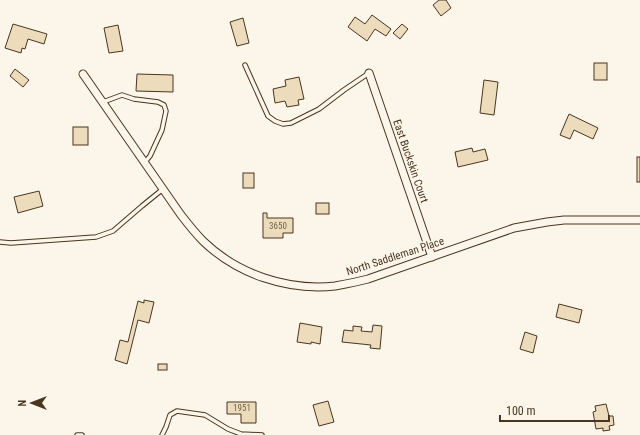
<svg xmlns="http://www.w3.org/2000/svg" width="640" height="435" viewBox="0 0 640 435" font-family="'Roboto Condensed',sans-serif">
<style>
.building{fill:#ecdcbc;stroke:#4a3520}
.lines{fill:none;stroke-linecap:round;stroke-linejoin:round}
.service-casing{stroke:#4a3520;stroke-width:5.5}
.minor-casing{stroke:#4a3520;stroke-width:9}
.service{stroke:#fbf6e9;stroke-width:3.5}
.minor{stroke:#fbf6e9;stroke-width:7}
.labels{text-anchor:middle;stroke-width:3;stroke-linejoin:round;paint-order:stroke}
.number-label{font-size:9px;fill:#725f47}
.street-label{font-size:11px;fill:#4a3520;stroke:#fbf6e9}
</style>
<rect width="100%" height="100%" fill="#fbf6e9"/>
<g class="building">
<polygon points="439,0 446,0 451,8 441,16 433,5"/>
<polygon points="372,15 391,29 386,36 375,29 367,41 348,27 355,17 365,24"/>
<polygon points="243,18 249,43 237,46 230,22"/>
<polygon points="13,24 47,34 44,44 28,39 25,49 22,48 21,53 5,48"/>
<polygon points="402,24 408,29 400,39 393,33"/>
<polygon points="118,25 123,51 109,53 104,28"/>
<rect x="594" y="63" width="13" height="17"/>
<polygon points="15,69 29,80 23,87 10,76"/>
<polygon points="137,74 173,75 173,92 136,91"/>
<polygon points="299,77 304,99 298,100 299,105 287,107 285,101 275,103 273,89 286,86 285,80"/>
<polygon points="484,80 498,82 494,115 480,113"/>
<polygon points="569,114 598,128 593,139 574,130 570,139 560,135"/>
<rect x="73" y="127" width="15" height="18"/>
<polygon points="472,148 473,152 485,149 488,160 458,167 455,152"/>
<rect x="637" y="157" width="3" height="25"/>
<rect x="243" y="173" width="11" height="15"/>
<polygon points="39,191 43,206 18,213 14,197"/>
<rect x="316" y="203" width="13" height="11"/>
<polygon points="263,213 267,213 267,218 293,218 293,233 283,233 283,238 263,238"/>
<polygon points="144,300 154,302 149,323 138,320 127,364 115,360 120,340 128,342 138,301 144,303"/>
<polygon points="559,304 582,310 579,323 556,317"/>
<polygon points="300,323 322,327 320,344 311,342 311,344 297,342"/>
<polygon points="373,325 382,326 380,349 370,348 371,345 342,342 344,330 353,331 353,326 362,327 361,331 372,332"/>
<polygon points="525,332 537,336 533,353 520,349"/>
<rect x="158" y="364" width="9" height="6"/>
<polygon points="328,401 334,422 319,426 313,405"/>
<polygon points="227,402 256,402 256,423 241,423 241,414 227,414"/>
<polygon points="606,404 609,416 613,416 614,425 609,426 610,430 603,431 603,428 596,429 593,412 596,411 595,406"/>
</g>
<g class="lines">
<g class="service-casing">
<g id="service">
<polyline points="245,65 268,116 275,121 283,124 291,123 319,109 344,90 369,73"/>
<polyline points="103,102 122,95 134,99 158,102 164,105 166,111 162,130 150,156 145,162"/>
<polyline points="0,242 11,243 96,237 113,231 142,206 163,189"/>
<polyline points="77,435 82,435"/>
<polyline points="162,435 166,427 170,415 177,411 205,415 228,429 241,434 262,435"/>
</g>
</g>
<g class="minor-casing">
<g id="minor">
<polyline points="369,73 432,257"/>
<path d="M83,74L181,215C188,224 195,233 203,241C237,274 287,291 335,286C346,284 357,282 368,279L514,228L547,222L564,220H640"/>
</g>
</g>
<use href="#service" class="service"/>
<use href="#minor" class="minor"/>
</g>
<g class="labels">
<g class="number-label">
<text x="278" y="229">3650</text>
<text x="242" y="411">1951</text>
</g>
<g class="street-label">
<text transform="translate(411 161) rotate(71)" y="4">East Buckskin Court</text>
<text transform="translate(395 256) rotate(-18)" y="4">North Saddleman Place</text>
</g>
</g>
<g transform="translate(32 403) rotate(270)" stroke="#fbf6e9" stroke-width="3" paint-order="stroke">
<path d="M0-3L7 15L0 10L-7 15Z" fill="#4a3520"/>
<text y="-6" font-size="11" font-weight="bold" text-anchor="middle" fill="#4a3520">N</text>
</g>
<path d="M500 415v6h109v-6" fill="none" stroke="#4a3520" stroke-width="2"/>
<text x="506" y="415" font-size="12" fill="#4a3520" stroke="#fbf6e9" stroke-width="3" paint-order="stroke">100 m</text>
</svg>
